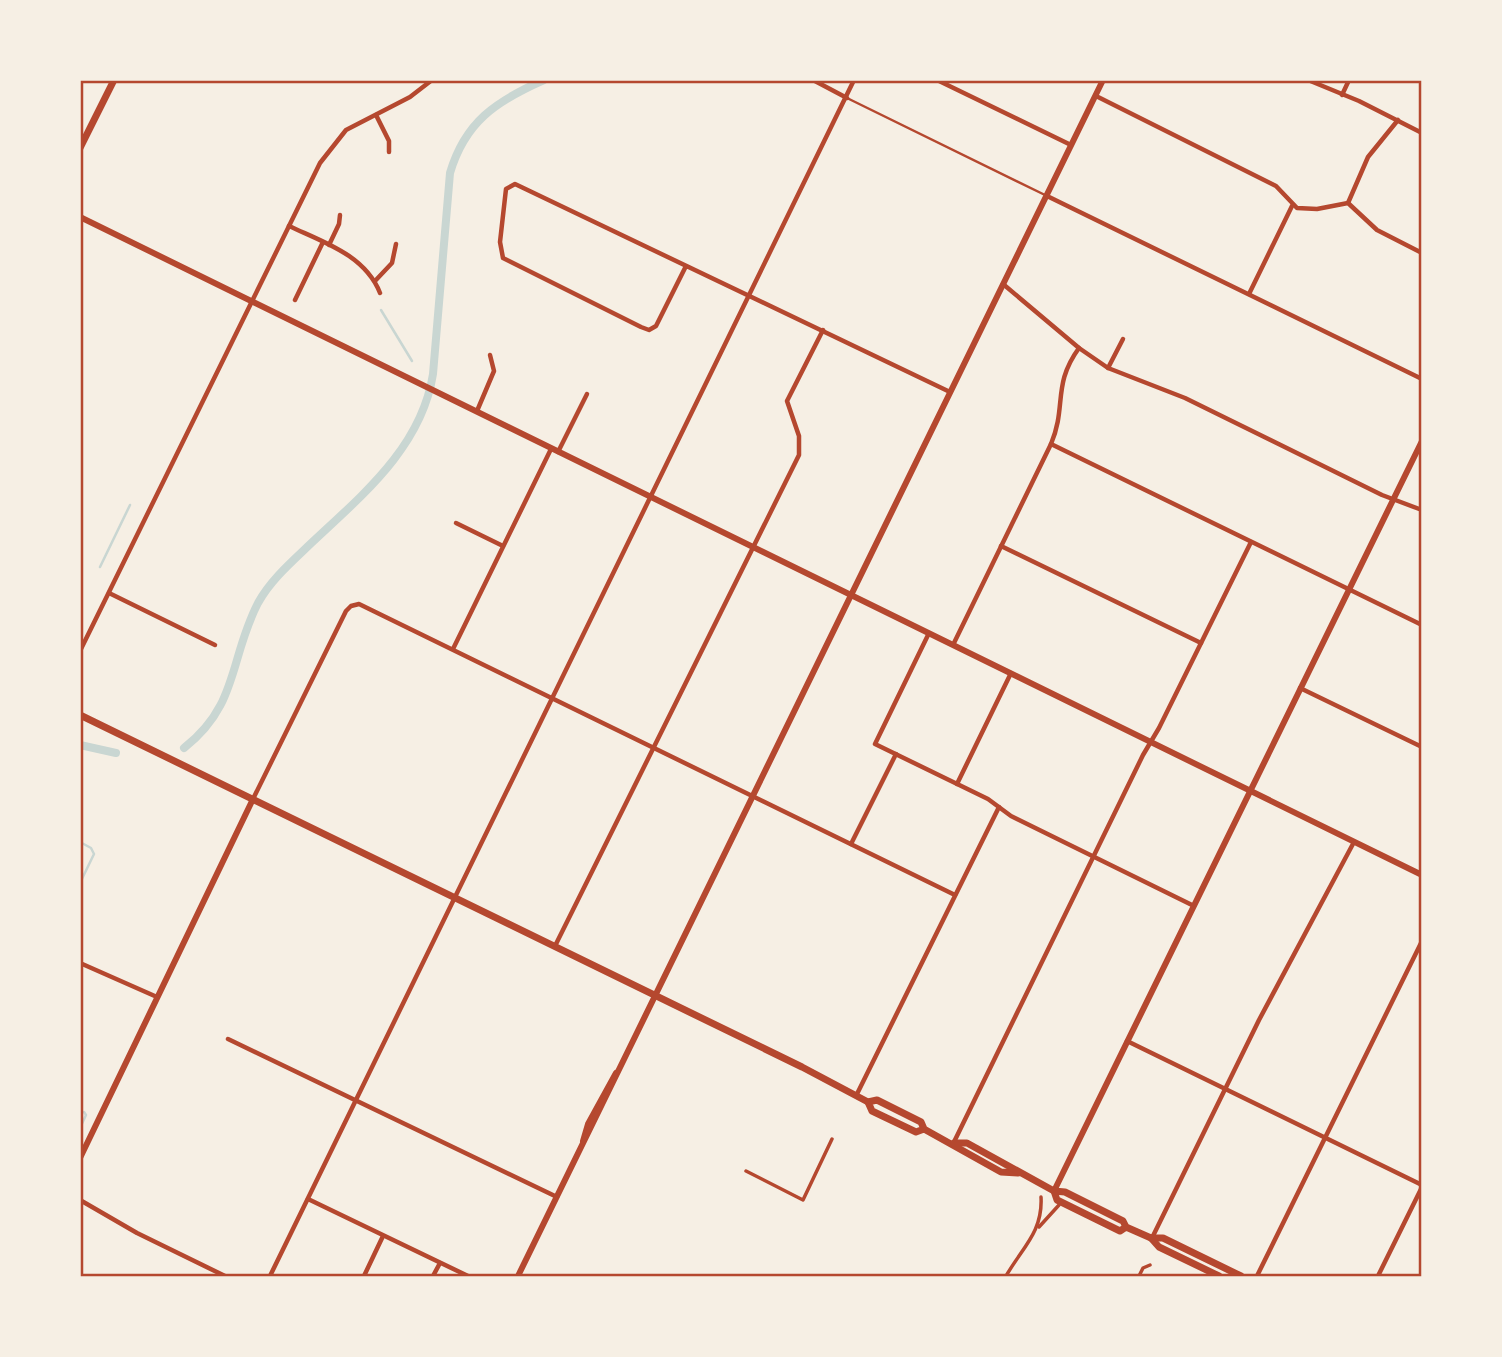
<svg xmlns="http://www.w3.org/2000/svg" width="1502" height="1357" viewBox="0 0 1502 1357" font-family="Montserrat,sans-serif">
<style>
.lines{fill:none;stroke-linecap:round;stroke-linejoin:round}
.stream{stroke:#c9d6d2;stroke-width:2.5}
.canal{stroke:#c9d6d2;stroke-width:8}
.service{stroke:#b5482f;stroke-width:2.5}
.pedestrian{stroke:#b5482f;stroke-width:3.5}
.minor{stroke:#b5482f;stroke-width:4.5}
.tertiary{stroke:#b5482f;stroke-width:6}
.primary{stroke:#b5482f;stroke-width:7}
.neatline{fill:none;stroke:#b5482f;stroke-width:2.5}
</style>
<rect width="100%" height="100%" fill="#f6efe4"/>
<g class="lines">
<g class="stream">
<polyline points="381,310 412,361"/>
<polyline points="100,567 130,505"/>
<polyline points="80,842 91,848 94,854 80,883"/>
<polyline points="80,1128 86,1115 84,1112"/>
<polyline points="80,1133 81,1133"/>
</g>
<g class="canal">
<polyline points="80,745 116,753"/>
<path d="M184,748C239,705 229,659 258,603C269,583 286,567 303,551C356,500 421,451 433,374L450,173C465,122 496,101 544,80"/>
</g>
<polyline class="service" points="847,98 1045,195"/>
<g class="pedestrian">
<polyline points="746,1171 803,1200 832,1139"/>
<polyline points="1039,1227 1059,1205"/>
<path d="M1006,1276C1022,1248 1043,1232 1041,1197"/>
<polyline points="1139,1276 1143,1268 1150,1265"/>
</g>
<g class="minor">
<polyline points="813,80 847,98"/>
<polyline points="937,80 1071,145"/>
<polyline points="1308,80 1359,101 1422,133"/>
<polyline points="1342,95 1349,80"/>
<polyline points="1096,96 1276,186 1297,208 1317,209 1348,203 1377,230 1422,253"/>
<polyline points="376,115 389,141 389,152"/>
<polyline points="1047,196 1422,379"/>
<polyline points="1348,203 1368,157 1398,120"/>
<path d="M289,226C323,242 365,255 380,293"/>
<polyline points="329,245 339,224 340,215"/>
<polyline points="686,266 656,326 649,330 641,327 503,258 500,242 506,189 515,184 950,392"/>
<polyline points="375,281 392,263 396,244"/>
<polyline points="1003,284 1079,348 1108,368 1185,398 1382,495 1422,510"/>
<polyline points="1249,294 1292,206"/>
<polyline points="295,300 323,242"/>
<polyline points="1108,368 1123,339"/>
<polyline points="477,411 494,371 490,355"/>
<polyline points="1051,444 1422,625"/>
<polyline points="558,452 587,394"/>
<polyline points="456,523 503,546"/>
<polyline points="1001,546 1201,643"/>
<polyline points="109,593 215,645"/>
<polyline points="929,633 875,744 988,799 1011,816 1192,905"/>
<path d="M953,645L1051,444C1067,406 1052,385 1079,348"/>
<polyline points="453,649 551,449"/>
<polyline points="80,651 320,163 346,130 410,97 432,80"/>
<polyline points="1300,688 1422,747"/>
<polyline points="957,784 1011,673"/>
<polyline points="253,799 346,611 351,606 359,604 955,895"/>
<polyline points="851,844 896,754"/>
<polyline points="555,946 799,455 799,436 787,401 823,330"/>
<polyline points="80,963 157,997"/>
<polyline points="228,1039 557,1197"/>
<polyline points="1127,1041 1422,1185"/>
<polyline points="856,1096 999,807"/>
<polyline points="954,1142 1143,755 1159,728 1251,542"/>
<polyline points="308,1199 468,1276"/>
<polyline points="80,1200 137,1233 225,1276"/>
<polyline points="1152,1238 1259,1020 1354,842"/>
<polyline points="270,1276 854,80"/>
<polyline points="364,1276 383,1236"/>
<polyline points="433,1276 440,1263"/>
<polyline points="1257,1276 1422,941"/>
<polyline points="1378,1276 1422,1187"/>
</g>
<g class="tertiary">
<polyline points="80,217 1422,875"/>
<polyline points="583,1141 588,1124 616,1073"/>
<polyline points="80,1158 253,799"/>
<polyline points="1054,1191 1422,441"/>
<polyline points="518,1276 1103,80"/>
</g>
<g class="primary">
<polyline points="80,148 114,80"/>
<polyline points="80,715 802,1067 868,1102"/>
<polyline points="924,1129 921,1122 877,1100 868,1102 872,1111 916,1132 924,1129 1001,1172 1018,1173"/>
<polyline points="954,1143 967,1143 1054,1191"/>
<polyline points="1126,1227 1120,1231 1057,1200 1054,1191 1065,1192 1123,1221 1126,1227 1151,1238 1163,1238 1241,1276"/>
<polyline points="1151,1238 1159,1247 1219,1276"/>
</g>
</g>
<rect width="1502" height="1357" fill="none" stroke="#f6efe4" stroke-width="164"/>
<rect x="82" y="82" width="1338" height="1193" class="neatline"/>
</svg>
